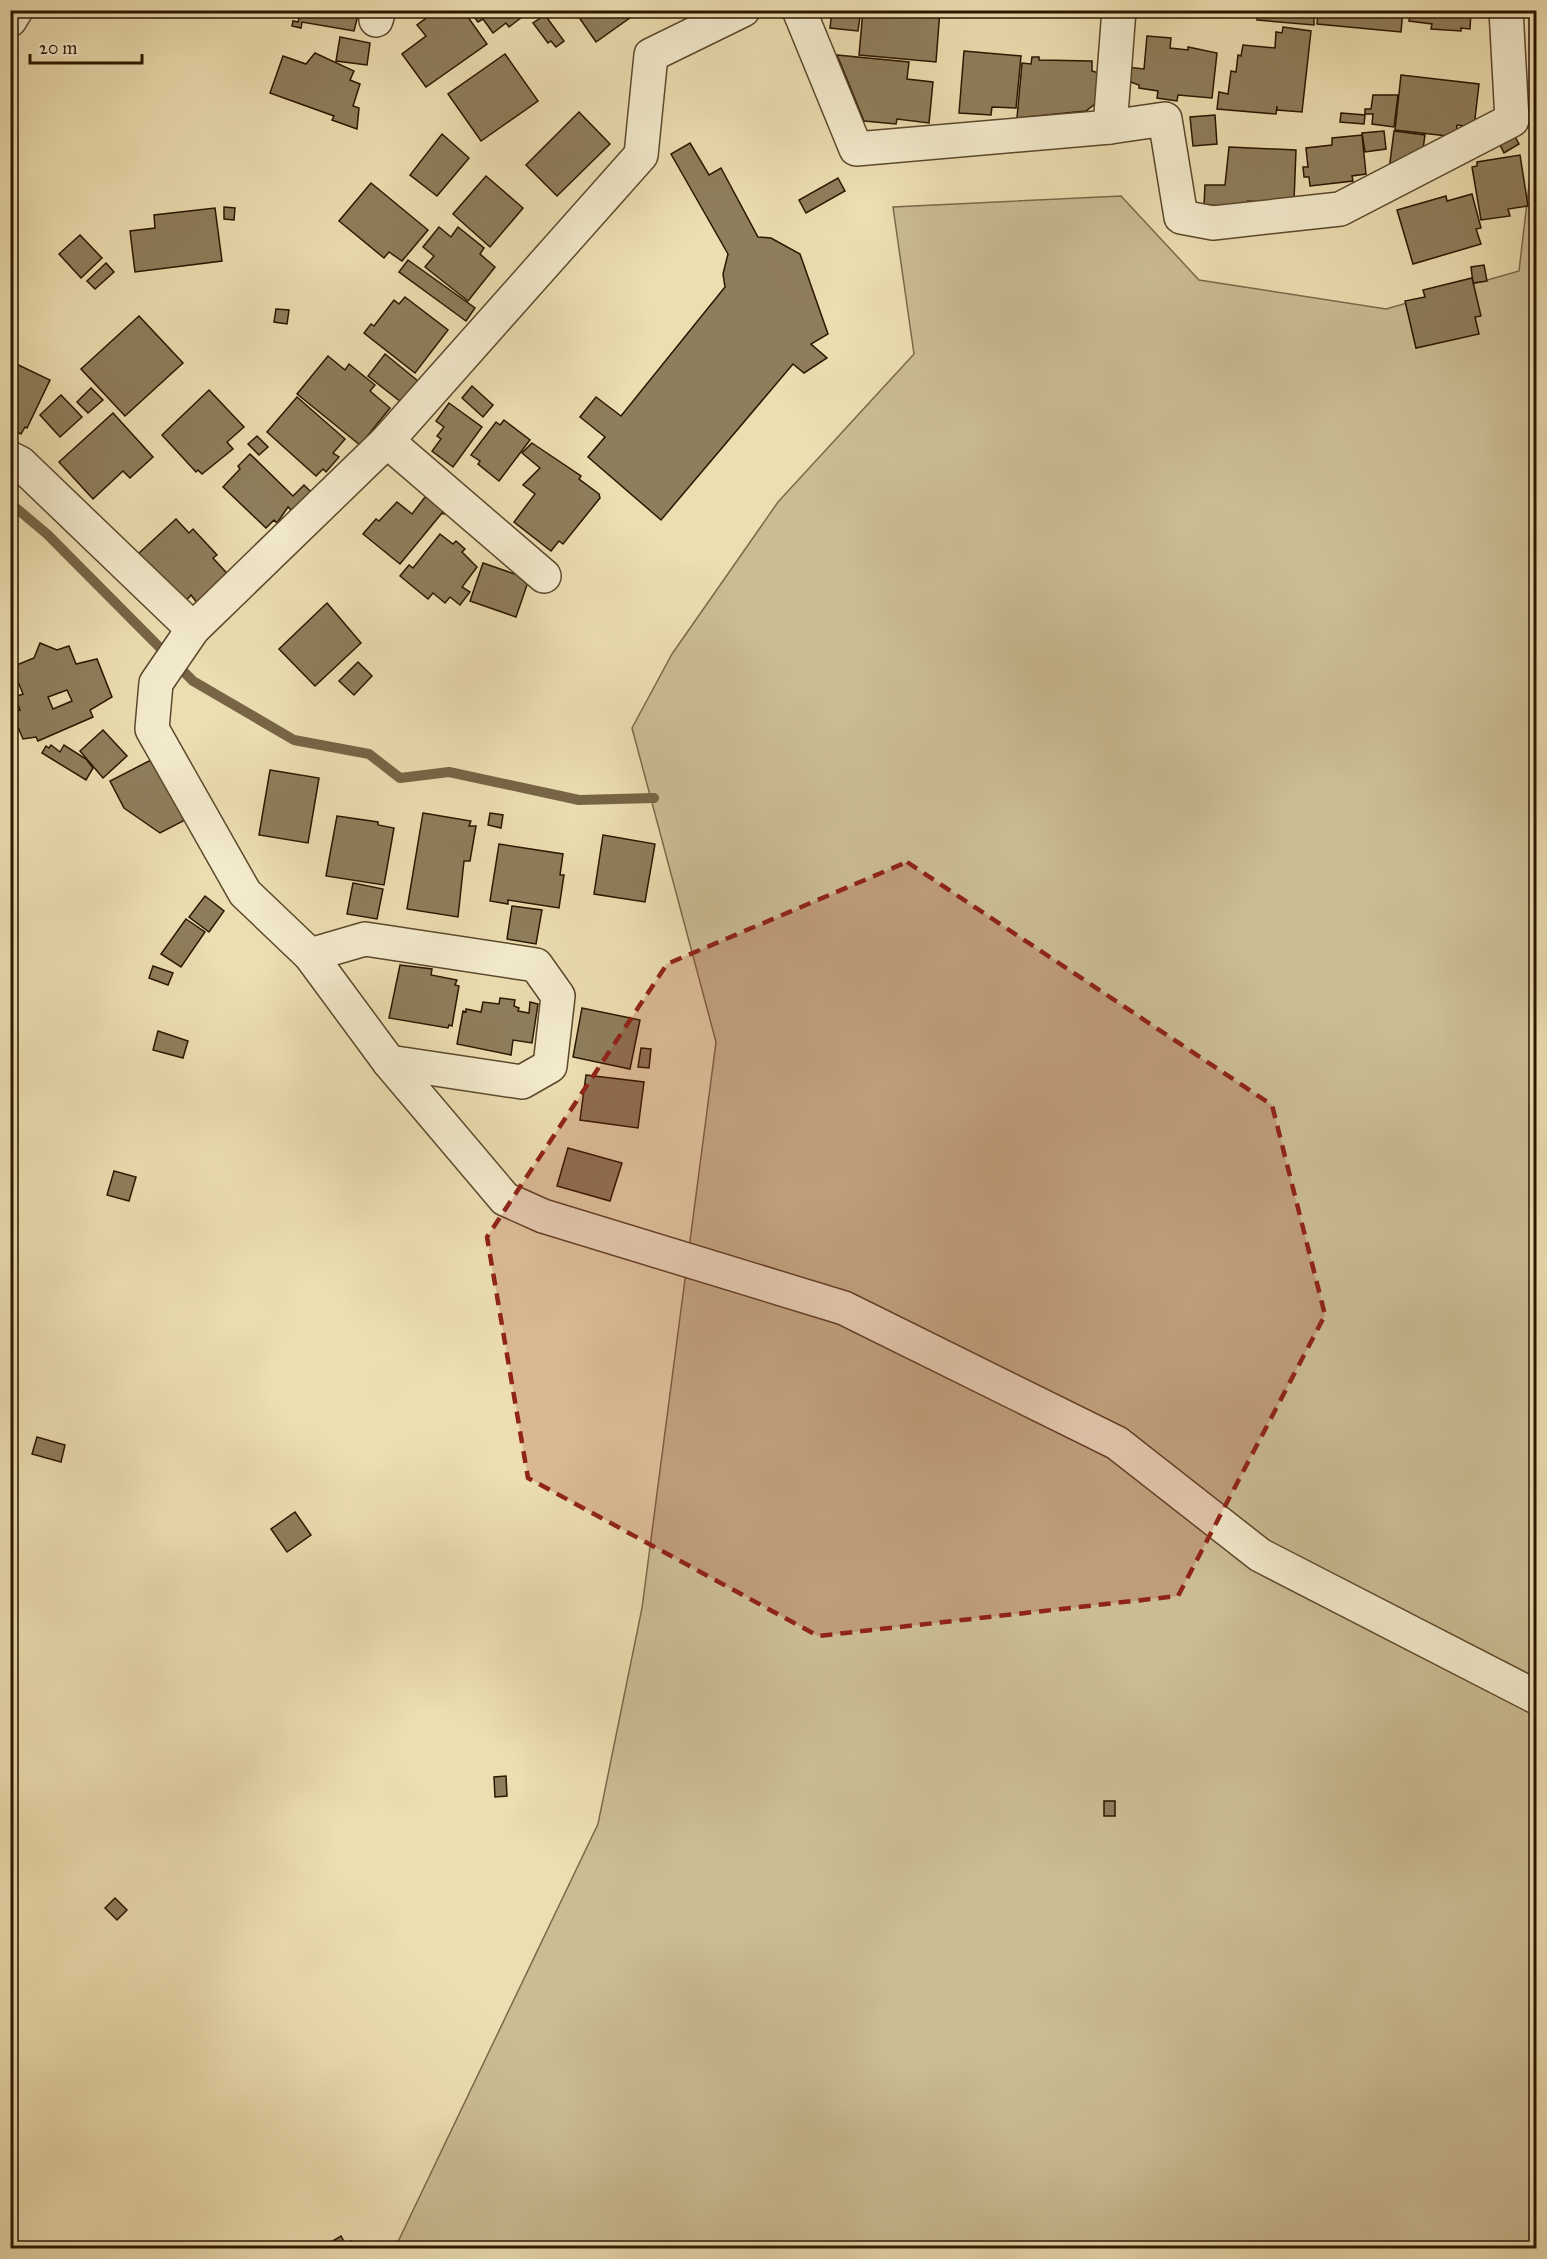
<svg xmlns="http://www.w3.org/2000/svg" width="1547" height="2259" viewBox="0 0 1547 2259" font-family="'IM FELL Great Primer',serif">
<style>
.green{fill:#cbbc93;stroke:#7b694a;stroke-width:1.5}
.lines{fill:none;stroke-linecap:round;stroke-linejoin:round}
.stream{stroke:#776546;stroke-width:10}
.building{fill:#8f7e5c;stroke:#2b1600;stroke-width:1.5;fill-rule:evenodd}
.minor-casing{stroke:#5b482c;stroke-width:36}
.minor{stroke:#f3eacc;stroke-width:33}
.marked{fill:#8f2418;fill-opacity:0.2;stroke:#8f2418;stroke-width:4.5;stroke-dasharray:12 8;stroke-linejoin:round}
</style>
<rect width="100%" height="100%" fill="#ecdeb1"/>
<filter id="stains"><feTurbulence type="fractalNoise" baseFrequency=".00333" numOctaves="4"/><feColorMatrix values="0 0 0 0 .2 0 0 0 0 .09 0 0 0 0 .02 0 0 0 .5 -.17"/></filter>
<radialGradient id="worn" r=".72"><stop offset=".6" stop-color="#630" stop-opacity="0"/><stop offset="1" stop-color="#630" stop-opacity=".3"/></radialGradient>
<polygon class="green" points="1536,125 1536,2248 395,2248 598,1824 642,1608 716,1042 632,728 672,654 778,502 914,354 893,207 1121,196 1199,280 1386,309 1519,271"/>
<g class="lines">
<polyline class="stream" points="10,503 47,534 193,681 294,740 369,754 400,778 449,772 579,800 654,798"/>
</g>
<g class="building">
<polygon points="301,10 364,10 359,11 354,31 302,22 301,28 292,26 293,21 298,22"/>
<polygon points="437,10 463,10 487,44 426,87 402,54 426,36 417,25"/>
<polygon points="469,10 530,10 530,11 509,27 506,23 493,33 483,19 478,22"/>
<polygon points="574,10 641,10 596,42"/>
<polygon points="832,10 861,10 858,31 830,28"/>
<polygon points="863,10 940,10 936,62 859,55"/>
<polygon points="1252,10 1314,10 1314,25 1257,20 1257,11"/>
<polygon points="1318,10 1403,10 1401,32 1317,24"/>
<polygon points="1410,10 1474,10 1471,11 1470,29 1461,28 1461,31 1431,29 1432,24 1409,21"/>
<polygon points="545,15 564,41 556,47 551,41 548,43 533,23"/>
<polygon points="1283,27 1311,31 1302,112 1277,110 1277,106 1276,114 1217,109 1219,92 1228,94 1231,71 1236,72 1238,55 1241,56 1243,45 1275,48 1276,32 1282,33"/>
<polygon points="1147,36 1171,38 1170,48 1188,50 1188,47 1217,53 1212,98 1178,95 1177,101 1157,98 1158,91 1139,88 1139,85 1125,80 1127,67 1144,69"/>
<polygon points="340,37 370,43 367,65 336,61"/>
<polygon points="964,51 1021,56 1016,108 992,107 991,115 959,113"/>
<polygon points="315,53 354,71 350,80 360,84 353,106 359,108 357,129 332,120 334,116 270,93 283,56 306,64"/>
<polygon points="505,54 538,101 481,141 448,94"/>
<polygon points="837,55 909,62 907,79 933,82 929,123 897,119 896,124 864,121"/>
<polygon points="1032,57 1039,57 1039,60 1092,61 1092,71 1102,74 1096,103 1086,111 1017,118 1022,63 1031,64"/>
<polygon points="1401,75 1479,84 1474,127 1457,125 1456,137 1395,130"/>
<polygon points="1373,95 1398,95 1394,127 1372,124 1373,114 1365,114 1365,109 1371,109"/>
<polygon points="579,112 610,144 557,196 526,165"/>
<polygon points="1341,113 1365,115 1364,124 1340,122"/>
<polygon points="1215,115 1217,144 1193,146 1190,117"/>
<polygon points="1384,131 1386,149 1365,152 1362,133"/>
<polygon points="1394,131 1425,135 1422,156 1389,170"/>
<polygon points="442,134 469,158 437,196 410,175"/>
<polygon points="1362,135 1366,174 1352,176 1353,181 1310,186 1309,177 1304,177 1303,167 1308,167 1306,148 1332,145 1332,138"/>
<polygon points="1514,135 1519,144 1504,153 1499,143"/>
<polygon points="690,143 709,175 721,168 758,237 771,238 800,254 828,334 811,344 827,358 804,373 793,364 661,520 588,457 605,437 580,417 596,397 621,416 725,287 723,274 728,254 671,154"/>
<polygon points="1229,147 1296,150 1294,201 1276,203 1248,201 1248,207 1204,205 1205,185 1225,185"/>
<polygon points="1520,155 1528,206 1508,209 1510,216 1481,220 1472,167 1477,166 1477,162"/>
<polygon points="486,176 523,208 490,247 453,214"/>
<polygon points="838,178 845,191 806,213 799,200"/>
<polygon points="371,183 428,230 402,261 389,252 384,258 339,221"/>
<polygon points="1472,194 1481,228 1476,229 1481,244 1413,264 1397,210 1446,196 1447,201"/>
<polygon points="224,207 235,208 234,220 224,219"/>
<polygon points="215,208 222,261 135,272 130,231 155,228 154,215"/>
<polygon points="439,227 451,237 458,227 484,248 480,254 495,267 468,301 425,267 434,256 423,247"/>
<polygon points="80,235 102,258 81,278 59,254"/>
<polygon points="408,260 475,308 466,321 399,272"/>
<polygon points="106,263 114,272 95,289 87,281"/>
<polygon points="1484,265 1487,281 1473,283 1471,267"/>
<polygon points="1472,278 1481,316 1475,317 1479,334 1416,348 1405,301 1425,297 1423,290"/>
<polygon points="405,297 448,330 415,373 364,333 371,324 374,326 394,300 399,304"/>
<polygon points="276,309 289,310 287,324 274,322"/>
<polygon points="139,316 183,363 125,416 81,369"/>
<polygon points="385,354 418,381 401,402 368,376"/>
<polygon points="328,356 345,370 349,364 375,385 370,391 390,408 360,445 297,394"/>
<polygon points="10,361 50,380 27,428 25,427 21,434 13,430 16,423 10,421"/>
<polygon points="472,386 493,405 483,417 462,398"/>
<polygon points="91,388 103,400 88,413 77,402"/>
<polygon points="209,390 244,427 227,442 233,449 202,474 198,470 196,472 162,435"/>
<polygon points="61,395 82,417 60,437 40,415"/>
<polygon points="297,397 345,439 333,453 339,457 326,472 323,469 316,476 267,432"/>
<polygon points="449,403 482,427 453,467 432,451 441,439 437,436 444,427 436,421"/>
<polygon points="113,413 153,457 130,478 123,471 93,499 59,462"/>
<polygon points="504,420 530,440 499,481 478,464 480,461 471,455 496,422 500,425"/>
<polygon points="257,436 268,447 259,455 248,444"/>
<polygon points="532,443 581,476 579,479 599,494 600,498 563,544 559,541 551,551 514,522 535,494 523,485 540,468 522,453"/>
<polygon points="250,454 293,496 304,485 320,501 301,520 288,507 277,523 274,520 266,528 223,487 240,469 238,466"/>
<polygon points="432,488 452,505 444,514 442,513 400,564 363,534 376,519 379,521 397,502 412,514"/>
<polygon points="176,519 189,533 193,529 217,555 213,558 235,582 198,604 191,595 184,603 138,554"/>
<polygon points="440,534 453,544 456,541 465,549 462,552 477,567 462,587 470,592 460,605 450,597 445,603 433,593 428,599 400,576 409,565 413,568"/>
<polygon points="483,563 529,579 516,617 470,601"/>
<polygon points="327,603 361,643 315,686 279,649"/>
<path d="M40,643L57,650L69,646L76,664L97,659L112,697L90,710L93,717L38,741L36,737L23,739L12,713L20,710L15,697L23,694L12,667L34,658ZM67,690L72,701L53,709L48,697Z"/>
<polygon points="358,662 372,676 354,695 339,681"/>
<polygon points="103,730 127,756 103,778 80,751"/>
<polygon points="51,745 60,752 64,745 86,759 93,768 86,780 42,753 46,746 49,748"/>
<polygon points="153,759 185,820 160,833 124,808 110,781"/>
<polygon points="270,770 319,778 308,843 259,835"/>
<polygon points="423,813 471,821 469,826 476,826 470,861 464,861 458,917 407,909"/>
<polygon points="490,813 503,815 501,828 488,825"/>
<polygon points="337,816 378,822 378,825 394,828 384,885 326,876"/>
<polygon points="603,835 655,844 645,902 594,894"/>
<polygon points="499,844 563,854 560,875 564,875 559,908 508,900 508,904 490,901"/>
<polygon points="353,883 383,889 377,919 347,914"/>
<polygon points="205,896 224,911 209,932 189,917"/>
<polygon points="512,906 542,910 536,944 507,939"/>
<polygon points="186,919 205,932 181,967 161,954"/>
<polygon points="400,965 432,969 431,975 457,980 455,985 459,986 452,1026 449,1025 448,1028 389,1018"/>
<polygon points="153,966 173,973 168,985 149,978"/>
<polygon points="500,998 515,1000 514,1006 519,1008 518,1011 529,1013 530,1002 538,1004 532,1043 513,1040 511,1055 457,1044 463,1011 466,1012 466,1009 481,1012 483,1002 499,1004"/>
<polygon points="582,1008 640,1020 630,1069 573,1057"/>
<polygon points="158,1031 188,1041 183,1058 153,1050"/>
<polygon points="641,1048 651,1049 649,1068 638,1067"/>
<polygon points="586,1075 644,1082 638,1128 580,1120"/>
<polygon points="568,1148 622,1163 610,1201 557,1186"/>
<polygon points="114,1171 136,1177 129,1201 107,1195"/>
<polygon points="37,1437 65,1445 61,1462 32,1454"/>
<polygon points="295,1512 311,1535 287,1552 271,1529"/>
<polygon points="506,1776 507,1796 495,1797 494,1777"/>
<rect x="1104" y="1801" width="11" height="15"/>
<polygon points="115,1898 127,1910 117,1920 105,1908"/>
<polygon points="341,2236 346,2245 351,2241 355,2248 328,2248 326,2245"/>
</g>
<g class="lines">
<g class="minor-casing">
<g id="minor">
<polyline points="743,10 651,55 641,155 387,441 193,629 156,683 152,729 245,893 310,955 389,1062 505,1199 543,1216 844,1308 1117,1443 1260,1555 1536,1697"/>
<polyline points="799,10 856,149 1110,127 1165,119 1181,217 1213,223 1340,209 1512,120 1506,10"/>
<polyline points="10,20 16,10"/>
<polyline points="376,20 379,10"/>
<polyline points="1110,127 1119,10"/>
<polyline points="387,441 544,576"/>
<polyline points="10,458 20,463 193,629"/>
<polyline points="310,955 365,939 536,965 558,996 550,1066 522,1082 389,1062"/>
</g>
</g>
<use href="#minor" class="minor"/>
</g>
<path class="marked" d="M907,862L1272,1105L1325,1315L1178,1596L818,1636L528,1478L487,1237L667,964Z"/>
<rect width="1547" height="2259" fill="none" stroke="#ecdeb1" stroke-width="36"/>
<rect x="12" y="12" width="1523" height="2235" fill="none" stroke="#2b1600" stroke-width="3"/>
<rect x="18" y="18" width="1511" height="2223" fill="none" stroke="#2b1600" stroke-width="1.5"/>
<path d="M30 54v9h112v-9" fill="none" stroke="#2b1600" stroke-width="3"/>
<text x="39" y="54" font-size="18" fill="#2b1600" stroke="#f3eacc" stroke-width="4.5" paint-order="stroke">20 m</text>
<rect width="100%" height="100%" filter="url(#stains)"/>
<rect width="100%" height="100%" fill="url(#worn)"/>
</svg>
